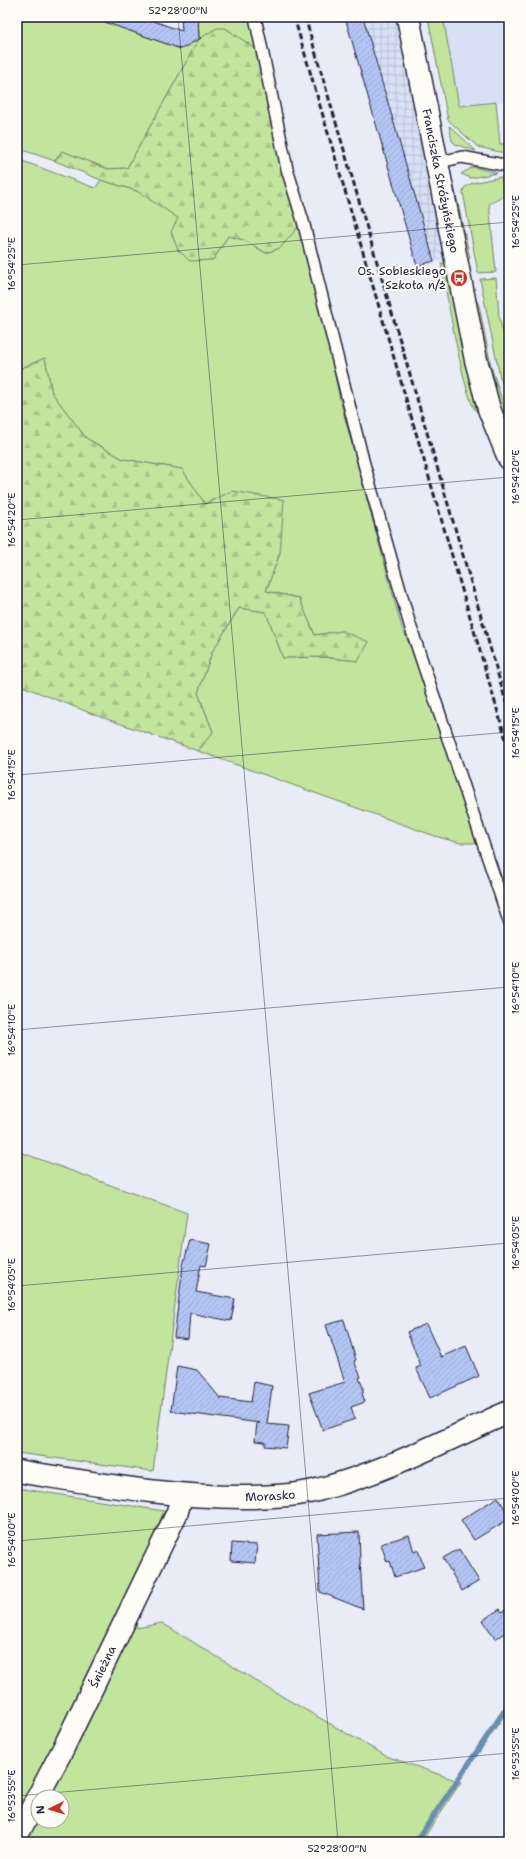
<svg xmlns="http://www.w3.org/2000/svg" width="526" height="1859" viewBox="0 0 526 1859" font-family="'Shantell Sans',sans-serif">
<style>
.built{fill:#d8e0f6}
.industrial{fill:url(#industrial-grid)}
.green{fill:#c3e49d;stroke:#72836c;fill-rule:evenodd}
.forest{fill:url(#forest-firs);stroke:#72836c}
.lines{fill:none;stroke-linecap:round;stroke-linejoin:round}
.stream{stroke:#6b8eaf;stroke-width:5.5}
.building{fill:url(#building-hatch);stroke:#22223b}
.service-casing{stroke:#22223b;stroke-width:14}
.minor-casing{stroke:#22223b;stroke-width:24}
.tertiary-casing{stroke:#22223b;stroke-width:25}
.service{stroke:#fdfcf7;stroke-width:11}
.minor{stroke:#fdfcf7;stroke-width:21}
.tertiary{stroke:#fdfcf7;stroke-width:22}
.rail{stroke:#22223b;stroke-width:3;stroke-dasharray:6 3;stroke-linecap:butt}
.ticks{fill:none;stroke:#22223b;stroke-width:1;stroke-opacity:0.45}
.labels{text-anchor:middle;stroke-width:4;stroke-linejoin:round;paint-order:stroke}
.street-label{font-size:12px;fill:#22223b;stroke:#fdfcf7}
.poi-label{font-size:12px;fill:#22223b;stroke:#fdfcf7;text-anchor:end}
.neatline{fill:none;stroke:#22223b;stroke-width:1.5}
.ticks-label{font-size:10px;text-anchor:middle;fill:#22223b}
</style>
<defs>
<pattern id="industrial-grid" width="8" height="8" patternUnits="userSpaceOnUse"><rect width="8" height="8" fill="#d8e0f6"/><path d="M0 4h8M4 0v8" fill="none" stroke="#b9c0d4"/></pattern>
<pattern id="forest-firs" width="22" height="20" patternUnits="userSpaceOnUse"><rect width="22" height="20" fill="#c3e49d"/><path d="M5 1l3.5 6h-7zM16 11l3.5 6h-7z" fill="#a7c388"/></pattern>
<pattern id="building-hatch" width="6" height="6" patternUnits="userSpaceOnUse"><rect width="6" height="6" fill="#b4c5f5"/><path d="M-1 1l2-2M0 6l6-6M5 7l2-2" fill="none" stroke="#9aa9d3"/></pattern>
</defs>
<rect width="100%" height="100%" fill="#e7ecf6"/>
<filter id="ink" filterUnits="userSpaceOnUse"><feTurbulence type="fractalNoise" baseFrequency=".025" numOctaves="2"/><feDisplacementMap in="SourceGraphic" scale="8" xChannelSelector="R" yChannelSelector="G"/><feConvolveMatrix kernelMatrix="1 2 1 2 8 2 1 2 1" color-interpolation-filters="sRGB"/></filter>
<g filter="url(#ink)">
<polygon class="built" points="443,17 509,17 509,101 459,106"/>
<polygon class="industrial" points="345,17 398,17 446,258 417,266"/>
<g class="green">
<polygon points="17,17 91,17 181,49 199,39 198,17 256,17 262,53 225,28 199,39 127,168 108,169 62,151 55,161 17,148"/>
<polygon points="428,17 443,17 459,106 496,102 500,144 509,144 509,154 478,147 448,120"/>
<polygon points="449,126 452,128 476,151 457,145 452,141"/>
<polygon points="17,159 95,188 101,180 137,191 155,201 178,218 213,260 228,236 244,240 266,253 280,248 303,221 340,400 402,628 418,663 477,843 460,843 435,836 198,751 213,732 198,693 212,652 239,608 266,612 283,658 323,657 358,661 342,631 315,635 299,598 266,591 280,553 232,491 204,504 182,469 123,459 86,438 52,393 45,358 17,370"/>
<polygon points="473,167 497,173 471,178 461,174"/>
<polygon points="501,177 505,196 489,204 496,272 478,273 463,192 464,188 472,183"/>
<polygon points="454,186 470,258 468,260 453,192"/>
<path d="M441,263H447L477,412C465,405 445,284 441,263Z"/>
<polygon points="496,278 499,316 509,356 509,405 500,377 480,279"/>
<polygon points="475,298 479,305 491,366 509,422 509,435 490,377"/>
<polygon points="17,1151 187,1213 153,1471 17,1453"/>
<path d="M17,1488L164,1511L129,1593L137,1628L162,1623L271,1690L386,1756L461,1782L421,1842H17ZM38,1797H62V1821H38Z"/>
</g>
<g class="forest">
<polygon points="217,28 225,28 262,53 303,221 280,248 266,253 244,240 228,236 213,260 190,261 178,250 171,232 178,218 137,191 101,180 55,161 62,151 108,169 127,168 199,39"/>
<polygon points="45,358 52,393 86,438 123,459 182,469 205,504 232,491 284,500 280,553 266,591 299,598 315,635 342,631 369,642 358,661 323,657 283,658 266,612 239,608 212,652 198,693 213,732 198,751 90,713 17,684 17,370"/>
</g>
<g class="lines">
<polyline class="stream" points="416,1842 509,1704"/>
</g>
<g class="building">
<polygon points="97,17 142,17 182,31 181,17 198,17 199,38 201,38 181,49 96,19"/>
<polygon points="345,17 363,17 434,261 417,266"/>
<polygon points="190,1240 211,1244 206,1266 201,1265 196,1292 235,1299 231,1321 190,1313 188,1339 174,1337 183,1265"/>
<polygon points="344,1320 356,1360 354,1361 361,1377 359,1378 363,1387 363,1393 362,1393 365,1402 351,1407 355,1419 323,1430 309,1393 345,1382 326,1325"/>
<polygon points="426,1324 441,1357 466,1346 479,1376 430,1398 416,1368 421,1366 407,1332"/>
<polygon points="177,1366 197,1370 220,1398 251,1402 254,1382 272,1386 267,1424 289,1426 286,1448 265,1446 265,1442 255,1441 257,1423 260,1423 171,1411"/>
<polygon points="498,1497 509,1516 509,1519 474,1540 461,1520"/>
<polygon points="359,1532 360,1560 363,1609 320,1592 317,1534"/>
<polygon points="409,1535 414,1552 418,1550 424,1567 395,1577 390,1561 387,1562 381,1544"/>
<polygon points="232,1543 257,1545 255,1563 231,1561"/>
<polygon points="459,1549 479,1581 462,1591 443,1558"/>
<polygon points="509,1608 509,1630 495,1639 483,1620 500,1609 502,1612"/>
</g>
<g class="lines">
<g class="service-casing">
<g id="service">
<polyline points="255,17 287,169 303,221 364,464 410,625 509,921"/>
<polyline points="436,163 462,157 509,166"/>
</g>
</g>
<g class="minor-casing">
<g id="minor">
<path id="s1" d="M17,1836L63,1749L177,1513L182,1495"/>
</g>
</g>
<g class="tertiary-casing">
<g id="tertiary">
<path id="s2" d="M408,17L476,360L489,409L509,458"/>
<path id="s3" d="M17,1471C94,1483 171,1498 249,1497C273,1496 298,1496 321,1489C386,1472 447,1439 509,1412"/>
</g>
</g>
<use href="#service" class="service"/>
<use href="#minor" class="minor"/>
<use href="#tertiary" class="tertiary"/>
<g class="rail">
<polyline points="294,17 509,750"/>
<polyline points="305,17 509,712"/>
</g>
</g>
</g>
<path class="ticks" d="M178,17L338,1842M17,265L509,222M17,520L509,477M17,775L509,732M17,1030L509,987M17,1286L509,1243M17,1541L509,1498M17,1796L509,1753"/>
<defs>
<g id="bus-disc" transform="scale(0.9)"><circle r="9.5" fill="#c8321e" stroke="#fdfcf7"/><path d="M-5-6H5V4H4V6H2V4H-2V6H-4V4H-5ZM-3.5-4V0h7V-4ZM-3.5 1.2v1.5H-2V1.2ZM2 1.2v1.5H3.5V1.2Z" fill="#fff"/></g>
</defs>
<g fill-rule="evenodd">
<use href="#bus-disc" x="459" y="278"/>
</g>
<g class="labels">
<g class="street-label">
<text dy="4" stroke="none"><textPath href="#s2" startOffset="167">Franciszka Stróżyńskiego</textPath></text>
<text dy="4" stroke="none"><textPath href="#s3" startOffset="255">Morasko</textPath></text>
<text dy="4" stroke="none"><textPath href="#s1" startOffset="190">Śnieżna</textPath></text>
</g>
<g class="poi-label">
<text x="446" y="275">Os. Sobieskiego<tspan x="446" dy="14">Szkoła n/ż</tspan></text>
</g>
</g>
<rect width="526" height="1859" fill="none" stroke="#fdfcf7" stroke-width="44"/>
<g transform="translate(50 1809) rotate(265)"><circle r="19" fill="#fdfcf7" stroke="#a5a5ac"/>
<path d="M0-3L7 15L0 10L-7 15Z" fill="#c8321e"/>
<text y="-6" font-size="11" font-weight="bold" text-anchor="middle" fill="#22223b">N</text>
</g>
<rect x="22" y="22" width="482" height="1815" class="neatline"/>
<g class="ticks-label">
<text x="178" y="14">52°28'00"N</text>
<text transform="translate(515 222) rotate(-90)" y="4">16°54'25"E</text>
<text transform="translate(11 264) rotate(-90)" y="4">16°54'25"E</text>
<text transform="translate(515 477) rotate(-90)" y="4">16°54'20"E</text>
<text transform="translate(11 520) rotate(-90)" y="4">16°54'20"E</text>
<text transform="translate(515 733) rotate(-90)" y="4">16°54'15"E</text>
<text transform="translate(11 775) rotate(-90)" y="4">16°54'15"E</text>
<text transform="translate(515 988) rotate(-90)" y="4">16°54'10"E</text>
<text transform="translate(11 1030) rotate(-90)" y="4">16°54'10"E</text>
<text transform="translate(515 1243) rotate(-90)" y="4">16°54'05"E</text>
<text transform="translate(11 1285) rotate(-90)" y="4">16°54'05"E</text>
<text transform="translate(515 1498) rotate(-90)" y="4">16°54'00"E</text>
<text transform="translate(11 1540) rotate(-90)" y="4">16°54'00"E</text>
<text transform="translate(515 1754) rotate(-90)" y="4">16°53'55"E</text>
<text transform="translate(11 1796) rotate(-90)" y="4">16°53'55"E</text>
<text x="337" y="1852">52°28'00"N</text>
</g>
</svg>
